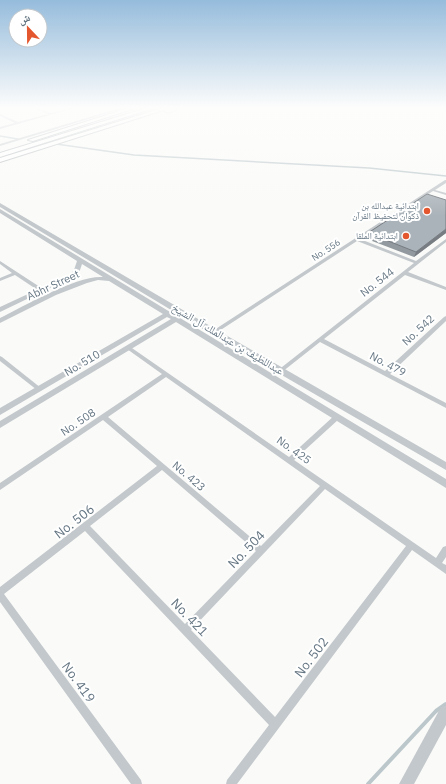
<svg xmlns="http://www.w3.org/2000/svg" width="446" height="784" viewBox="0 0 446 784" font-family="'IBM Plex Sans','Noto Naskh Arabic',sans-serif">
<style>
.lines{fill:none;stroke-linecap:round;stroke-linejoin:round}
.stream-far1{stroke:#bbc7cb;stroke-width:1.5}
.stream{stroke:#bbc7cb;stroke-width:4}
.secondary-casing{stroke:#b3babf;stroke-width:11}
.primary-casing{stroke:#b5babe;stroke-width:2}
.trunk-casing{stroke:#b4b9bd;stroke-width:2}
.motorway-casing{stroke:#b4b9bd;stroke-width:2}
.minor{fill:#c3c8cc;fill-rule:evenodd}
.tertiary{fill:#c3c8cc;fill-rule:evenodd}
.secondary{stroke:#fff;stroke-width:9}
.primary{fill:#fff;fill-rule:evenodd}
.trunk{fill:#fff;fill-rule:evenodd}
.motorway{fill:#fff;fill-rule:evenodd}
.wall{fill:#929a9f}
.shaded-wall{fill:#777d82}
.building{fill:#aab3b9;stroke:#777d82}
.poi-dot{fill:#e4572e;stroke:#fff;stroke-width:1.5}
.labels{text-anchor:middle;stroke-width:4;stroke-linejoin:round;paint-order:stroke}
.far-poi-label{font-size:9px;fill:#657683;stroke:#fff;text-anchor:end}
.far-street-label{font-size:9px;fill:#657683;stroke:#fff}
.street-label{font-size:11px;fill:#657683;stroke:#fff}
.near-street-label{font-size:13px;fill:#657683;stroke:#fff}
</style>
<rect width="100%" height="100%" fill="#fafaf8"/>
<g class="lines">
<g class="stream-far1">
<polyline points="0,136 18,139"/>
<polyline points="34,141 36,141"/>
<polyline points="56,144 134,155 369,168 446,176"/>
</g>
<polyline class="stream" points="368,784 436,711 446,704"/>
<g class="secondary-casing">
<polyline id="secondary" points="168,108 172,107"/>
</g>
<g class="primary-casing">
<polygon id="primary" points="166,107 170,108 0,162 0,158"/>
</g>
<g class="trunk-casing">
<polygon id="trunk" points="150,107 157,107 0,157 0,153"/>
</g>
<g class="motorway-casing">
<polygon id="motorway" points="132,107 139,107 33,141 28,140"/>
</g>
<g class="minor">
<polygon points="31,107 34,107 51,113 75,107 78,107 0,129 0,127 15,123 0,116 0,114 18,122 48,114"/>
<polygon points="445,180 446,180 446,183 435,190 446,193 446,195 433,191 360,239 416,261 446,239 446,242 408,272 446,287 446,290 405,275 324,339 385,371 444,317 446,316 446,321 390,374 446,403 446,408 320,342 282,372 278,372 277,371 414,263 357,241 216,333 214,334 211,332"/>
<polygon points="0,261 43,289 43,291 39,291 15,275 0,281 0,278 12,273 0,264"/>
<path d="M129,346L289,457L335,415H339L340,417L339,419L294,460L436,558L443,547L446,546V557L442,563L446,565V574L412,550L237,784H226L227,780L269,725L85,531L4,594L141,780L142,784H131L0,602V587L157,466L103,420L0,490V483L162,374L127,349L126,348L127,347ZM166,377L320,486L261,546L108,417ZM162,470L256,551L185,624L90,526ZM325,489L406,546L275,717L191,630Z"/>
<polygon points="0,356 2,357 41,388 42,389 41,390 37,390 0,361"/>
</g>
<g class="tertiary">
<polygon points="123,107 128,107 0,146 0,144"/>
<polygon points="0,203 217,330 446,462 446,470 211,334 0,207"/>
<path d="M0,209L446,479V488L176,322L0,428V421L171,319L167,317L0,415V408L163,314L109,281L98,280L87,283L56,295L0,323V318C24,306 77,275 103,277L82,264L80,270L75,276L0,312V307L71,274L74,270L77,261L0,213Z"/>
<polygon points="446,706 446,725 414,784 399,784 441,707"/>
</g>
<use href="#secondary" class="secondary"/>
<use href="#primary" class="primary"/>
<use href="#trunk" class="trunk"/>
<use href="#motorway" class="motorway"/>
</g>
<polygon class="wall" points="446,200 446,233 414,257 367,239 368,233"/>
<polygon class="shaded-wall" points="446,229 446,233 414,257 416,252"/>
<polygon class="building" points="427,194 446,200 446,229 416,252 368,233"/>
<linearGradient id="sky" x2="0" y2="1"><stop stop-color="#96bcdc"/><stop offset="0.5" stop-color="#fdfdfc"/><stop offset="1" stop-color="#fdfdfc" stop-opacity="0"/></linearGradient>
<rect width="446" height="216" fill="url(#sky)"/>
<g class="poi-dot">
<circle cx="427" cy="211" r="4"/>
<circle cx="406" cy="236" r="4"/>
</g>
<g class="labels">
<g class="far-poi-label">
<text x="419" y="209">ابتدائية عبدالله بن<tspan x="419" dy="10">ذكوان لتحفيظ القرآن</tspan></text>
<text x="398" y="239">ابتدائية الملقا</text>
</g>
<g class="far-street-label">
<text transform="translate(326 250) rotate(-33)" y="3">No. 556</text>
</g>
<g class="street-label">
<text transform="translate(377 282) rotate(-38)" y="4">No. 544</text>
<text transform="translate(53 285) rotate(-25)" y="4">Abhr Street</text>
<text transform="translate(418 330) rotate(-43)" y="4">No. 542</text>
<text transform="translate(228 339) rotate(31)" y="4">عبداللطيف بن عبدالملك آل الشيخ</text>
<text transform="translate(82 363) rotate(-31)" y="4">No. 510</text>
<text transform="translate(388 364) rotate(28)" y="4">No. 479</text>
<text transform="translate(78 422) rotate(-34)" y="4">No. 508</text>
<text transform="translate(294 450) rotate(35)" y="4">No. 425</text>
<text transform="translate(189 476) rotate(40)" y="4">No. 423</text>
</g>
<g class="near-street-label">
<text transform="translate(74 521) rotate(-38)" y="5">No. 506</text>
<text transform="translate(246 549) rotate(-46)" y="5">No. 504</text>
<text transform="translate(190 617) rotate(46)" y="5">No. 421</text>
<text transform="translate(311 657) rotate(-53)" y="5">No. 502</text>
<text transform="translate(79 682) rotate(54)" y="5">No. 419</text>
</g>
</g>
<g transform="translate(28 28) rotate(338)"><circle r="19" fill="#ffffff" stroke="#c1c8cd"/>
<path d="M0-3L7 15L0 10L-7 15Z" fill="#e4572e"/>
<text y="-6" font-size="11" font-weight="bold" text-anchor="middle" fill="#657683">ش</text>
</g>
</svg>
